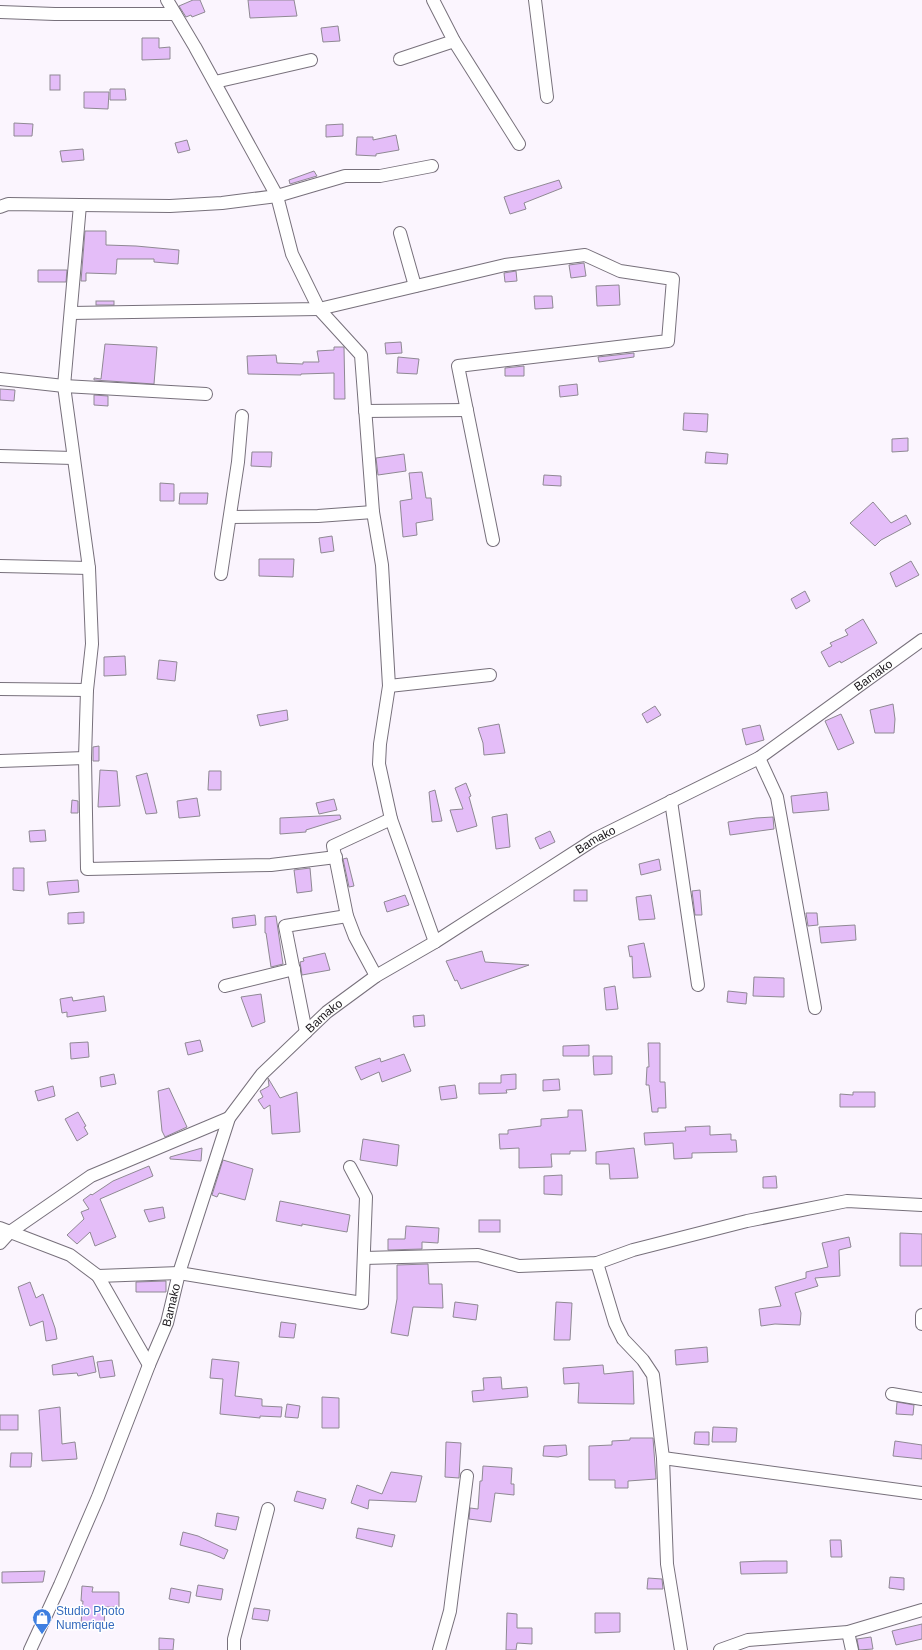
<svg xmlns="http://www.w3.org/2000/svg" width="922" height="1650" viewBox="0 0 922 1650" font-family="Arial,sans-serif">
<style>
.building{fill:#e4bdf8;stroke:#8f8993}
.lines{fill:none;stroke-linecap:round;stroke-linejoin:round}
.minor-casing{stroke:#77707b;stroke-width:14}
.minor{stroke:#fff;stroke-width:12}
.labels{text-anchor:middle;stroke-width:3;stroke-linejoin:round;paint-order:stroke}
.street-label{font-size:12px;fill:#19161a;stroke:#fff}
.shop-label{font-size:12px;fill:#366cbe;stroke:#fff;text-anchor:start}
</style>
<rect width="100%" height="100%" fill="#fbf5fe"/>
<g class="building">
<polygon points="193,0 200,0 205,12 192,17 191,15 186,17 179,6"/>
<polygon points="248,0 294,0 297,16 250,18"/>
<polygon points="338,26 340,41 323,42 321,28"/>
<polygon points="142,38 159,38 159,48 170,47 170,59 142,60"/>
<rect x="50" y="75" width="10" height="15"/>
<polygon points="110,89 125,89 126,100 110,100"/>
<polygon points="84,92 109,92 108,109 84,108"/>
<polygon points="14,123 33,124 32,136 14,136"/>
<polygon points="343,124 343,136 326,137 326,125"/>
<polygon points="396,135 399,150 376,154 376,156 356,155 357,137 373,137 373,140"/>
<polygon points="187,140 190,150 178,153 175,143"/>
<polygon points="83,149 84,160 62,162 60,151"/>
<polygon points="314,171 317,176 290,184 289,180"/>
<polygon points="559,180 562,188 524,203 526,209 510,214 504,197"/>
<polygon points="85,231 106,231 106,245 136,246 179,250 178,264 154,262 154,259 117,259 116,274 86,273 86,281 81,281"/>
<polygon points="584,263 586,276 571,278 569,265"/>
<polygon points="38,270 67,270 66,282 38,282"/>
<polygon points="516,271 517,281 505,282 504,273"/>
<polygon points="619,285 620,305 597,306 596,286"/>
<polygon points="534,296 552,296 553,308 535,309"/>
<rect x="96" y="301" width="18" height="4"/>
<polygon points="401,342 402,353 386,354 385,343"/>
<polygon points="105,344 157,347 154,384 94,380 94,378 101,379"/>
<polygon points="334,347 344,347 345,399 334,399 334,373 301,374 301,375 248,374 247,356 276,355 277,363 303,364 303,362 319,362 317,351 334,350"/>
<polygon points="634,353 634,357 599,362 598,357"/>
<polygon points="398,357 419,359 417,374 397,373"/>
<polygon points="524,366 524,376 505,376 505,368"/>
<polygon points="577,384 578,395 560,397 559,386"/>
<polygon points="0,389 15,390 14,401 0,400"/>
<polygon points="94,395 108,396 108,406 94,405"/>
<polygon points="684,413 708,414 707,432 683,430"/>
<polygon points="908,438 908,451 892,452 892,439"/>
<polygon points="252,452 272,452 271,467 251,466"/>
<polygon points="706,452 728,454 727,464 705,463"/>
<polygon points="404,454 406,471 378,475 376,458"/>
<polygon points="422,472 426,498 431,498 433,520 416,523 417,535 403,537 400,501 412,499 409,473"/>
<polygon points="544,475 561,476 561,486 543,485"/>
<polygon points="160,483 174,484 174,501 160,501"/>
<polygon points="180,493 208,493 207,504 179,504"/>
<polygon points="873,502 891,523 906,515 911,524 881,540 875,546 850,523"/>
<polygon points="332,536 334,551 321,553 319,538"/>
<polygon points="259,559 294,559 293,577 259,576"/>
<polygon points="911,561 919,575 896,587 890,573"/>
<polygon points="805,591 810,601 796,609 791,599"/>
<polygon points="863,619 877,643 841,663 840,661 829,667 821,652 832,646 830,643 848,635 845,630"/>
<polygon points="125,656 126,675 104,676 104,657"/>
<polygon points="159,660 177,662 175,681 157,679"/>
<polygon points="893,704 895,719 894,733 875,733 870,710"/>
<polygon points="655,706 661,715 647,723 642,714"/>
<polygon points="287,710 288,720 260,726 257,715"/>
<polygon points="841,714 854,743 838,750 825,721"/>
<polygon points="499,724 505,753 484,755 483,743 478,728"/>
<polygon points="760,725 764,740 746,745 742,729"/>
<polygon points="99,746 99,761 93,761 93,747"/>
<polygon points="100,770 117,771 120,806 98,807"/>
<polygon points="209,771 221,771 221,790 208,790"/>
<polygon points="147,773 157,813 146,814 136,776"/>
<polygon points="466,783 471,796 469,797 477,826 457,832 450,810 463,809 455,788"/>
<polygon points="435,790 442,821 432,822 429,792"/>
<polygon points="827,792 829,810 793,813 791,796"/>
<polygon points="197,798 200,816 179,818 177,801"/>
<polygon points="334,799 337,810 319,814 316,803"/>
<polygon points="72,800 78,801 78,813 71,813"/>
<polygon points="507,814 510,847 496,849 492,817"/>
<polygon points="340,815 341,819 306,830 306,832 280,834 280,818"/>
<polygon points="773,817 774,829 730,835 728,822 756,818"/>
<polygon points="45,830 46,841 30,842 29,831"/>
<polygon points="550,831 555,842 540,849 535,838"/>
<polygon points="347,858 354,886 349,887 343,859"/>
<polygon points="659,859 661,870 641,875 639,864"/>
<polygon points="13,868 24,868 24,891 13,890"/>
<polygon points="310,868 312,891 297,893 294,870"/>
<polygon points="78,880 79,892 49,895 47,882"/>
<rect x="574" y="890" width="13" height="11"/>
<polygon points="700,890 702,915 695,915 692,891"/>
<polygon points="405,895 409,905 387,912 384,902"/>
<polygon points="651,895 655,919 639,920 636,897"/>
<polygon points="84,912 84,923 68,924 68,913"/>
<polygon points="806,913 817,913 818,925 808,926"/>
<polygon points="255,915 256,925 233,928 232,918"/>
<polygon points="276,916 283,964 271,967 266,933 265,933 265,917"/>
<polygon points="855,925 856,940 821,943 819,927"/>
<polygon points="644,943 651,977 633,978 632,956 630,957 628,946"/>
<polygon points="482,951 485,962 529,965 461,989 457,980 455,981 446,961"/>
<polygon points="325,953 330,970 302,975 300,962 304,961 303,958"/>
<polygon points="754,977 784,978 784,997 753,996"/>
<polygon points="615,986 618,1009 606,1010 604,988"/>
<polygon points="728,991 747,993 746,1004 727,1002"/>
<polygon points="261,994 265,1022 252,1027 241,997"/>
<polygon points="104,996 106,1011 67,1017 67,1012 62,1013 60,999 72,997 73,1001"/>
<polygon points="424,1015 425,1026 414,1027 413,1016"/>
<polygon points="200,1040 203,1051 188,1055 185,1043"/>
<polygon points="88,1042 89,1057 71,1059 70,1043"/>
<polygon points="648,1043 660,1043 660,1082 665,1082 666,1108 658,1108 658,1112 652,1112 649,1085 646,1085 647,1067 649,1067"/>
<polygon points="589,1045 589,1056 563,1056 563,1046"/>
<polygon points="404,1054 411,1071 382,1082 379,1072 361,1080 355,1067 380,1058 381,1062"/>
<polygon points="593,1056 612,1056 612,1074 594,1075"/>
<polygon points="114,1074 116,1084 101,1087 100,1077"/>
<polygon points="516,1074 516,1089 506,1090 507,1093 479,1094 479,1083 501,1083 501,1075"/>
<polygon points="268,1078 280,1098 297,1092 300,1132 272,1134 270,1105 264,1109 258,1100 263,1097 260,1091 269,1086"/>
<polygon points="559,1079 560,1090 543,1091 543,1080"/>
<polygon points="455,1085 457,1098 441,1100 439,1087"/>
<polygon points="53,1086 55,1096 38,1101 35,1091"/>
<polygon points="169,1088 187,1127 165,1137 162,1131 158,1091"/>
<polygon points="853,1092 875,1092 875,1107 840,1107 840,1094 853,1095"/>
<polygon points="568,1110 582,1110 586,1151 570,1151 570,1154 551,1154 552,1167 519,1168 519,1148 500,1149 499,1134 508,1134 508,1130 541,1126 541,1119 568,1117"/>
<polygon points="78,1112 86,1126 84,1127 88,1134 77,1141 65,1119"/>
<polygon points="710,1126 710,1135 731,1134 731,1140 736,1140 737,1152 692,1153 692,1158 674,1159 673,1143 645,1145 644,1133 686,1131 685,1127"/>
<polygon points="363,1139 399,1145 397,1166 360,1160"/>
<polygon points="202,1148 201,1161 170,1159 170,1157"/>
<polygon points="634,1148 638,1178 610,1179 609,1164 596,1164 596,1152"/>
<polygon points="223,1160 253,1169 245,1200 219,1193 217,1197 212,1195"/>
<polygon points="149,1166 153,1176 100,1199 116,1237 95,1246 90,1232 77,1244 67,1235 84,1219 81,1212 89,1209 83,1200 91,1194 92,1195 113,1181"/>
<polygon points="562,1175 562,1195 544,1194 544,1176"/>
<polygon points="776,1176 777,1188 763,1188 763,1177"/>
<polygon points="280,1201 350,1215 347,1232 302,1224 302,1226 276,1221"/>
<polygon points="163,1207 165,1218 149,1222 144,1210"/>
<rect x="479" y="1220" width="21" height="12"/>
<polygon points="406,1226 439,1228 438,1243 422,1242 422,1249 388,1250 388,1239 405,1239"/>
<polygon points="900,1233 922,1234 922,1266 900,1266"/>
<polygon points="849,1237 851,1247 839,1250 840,1276 815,1278 818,1286 795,1293 801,1313 800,1325 775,1324 761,1326 759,1309 781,1306 775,1287 806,1278 806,1272 828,1267 822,1243"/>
<polygon points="428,1264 429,1284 442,1284 443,1308 413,1307 408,1336 391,1333 397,1299 397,1265"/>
<polygon points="166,1281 166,1292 136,1292 136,1282"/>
<polygon points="30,1282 36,1298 43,1294 55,1328 57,1339 46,1341 43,1321 30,1326 18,1287"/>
<polygon points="455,1302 478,1305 476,1320 453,1317"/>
<polygon points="556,1302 572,1303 570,1340 554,1340"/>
<polygon points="281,1322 296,1324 294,1338 279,1337"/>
<polygon points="707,1347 708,1362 676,1365 675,1350"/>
<polygon points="93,1356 96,1372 78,1376 77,1373 53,1375 52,1365"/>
<polygon points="212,1359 239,1362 235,1396 262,1399 262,1406 282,1407 281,1417 260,1416 260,1418 220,1414 223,1379 210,1378"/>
<polygon points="112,1360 115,1376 100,1378 97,1362"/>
<polygon points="603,1365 604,1374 633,1371 634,1404 578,1403 579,1383 564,1384 563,1368"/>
<polygon points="501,1377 502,1389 527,1387 528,1397 473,1402 472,1391 484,1390 483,1378"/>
<polygon points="322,1397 339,1398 339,1428 322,1428"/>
<polygon points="897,1402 914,1405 913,1415 896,1414"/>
<polygon points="287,1404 300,1406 298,1418 285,1417"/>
<polygon points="60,1407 62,1444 75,1442 77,1459 42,1461 39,1410"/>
<rect x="0" y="1415" width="18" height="15"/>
<polygon points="713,1427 737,1428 736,1442 712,1442"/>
<polygon points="695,1432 709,1432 709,1445 694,1444"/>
<polygon points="630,1438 653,1438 656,1479 628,1481 628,1488 615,1488 615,1480 589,1480 589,1446 612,1445 612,1441 630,1440"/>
<polygon points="895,1441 922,1445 922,1459 893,1456"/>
<polygon points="446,1442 461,1443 459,1478 445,1477"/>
<polygon points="566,1445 567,1455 558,1457 543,1456 544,1446"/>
<polygon points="11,1453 32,1453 31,1467 10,1467"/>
<polygon points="483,1466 512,1468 511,1484 514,1484 514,1495 495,1493 491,1522 469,1519 470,1508 478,1509 480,1481 482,1481"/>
<polygon points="391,1472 422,1476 416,1502 369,1500 368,1509 351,1503 357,1485 382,1494"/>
<polygon points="297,1491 326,1499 323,1509 294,1501"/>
<polygon points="217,1513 239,1517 236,1530 215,1526"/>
<polygon points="358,1528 395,1535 392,1547 356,1538"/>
<polygon points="183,1532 198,1536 228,1550 224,1559 211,1553 180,1545"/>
<polygon points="830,1540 841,1540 842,1557 831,1557"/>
<polygon points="764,1561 787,1561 787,1573 741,1574 740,1562"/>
<polygon points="45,1571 43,1582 2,1583 2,1572"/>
<polygon points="890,1577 904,1578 904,1590 889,1588"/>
<polygon points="648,1578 662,1579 663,1589 647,1589"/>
<polygon points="198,1585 223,1589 221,1600 196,1596"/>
<polygon points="82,1586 93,1587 92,1592 119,1592 119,1607 105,1607 104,1625 81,1623 83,1601 81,1601"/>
<polygon points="171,1588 191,1592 189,1603 169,1599"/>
<polygon points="254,1608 270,1610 268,1621 252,1619"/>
<polygon points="507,1613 517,1614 517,1628 532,1628 532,1644 517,1643 516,1650 506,1650"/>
<polygon points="595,1613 620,1613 620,1632 595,1633"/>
<polygon points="922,1624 922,1639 896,1645 892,1631"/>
<polygon points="871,1637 873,1649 859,1650 857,1639"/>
<polygon points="159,1638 174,1639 173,1650 159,1650"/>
</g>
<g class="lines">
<g class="minor-casing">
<g id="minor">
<polyline points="167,0 195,47 277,196 292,254 319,309 361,355 373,512 382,565 389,686 380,744 379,764 391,819 435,942"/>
<polyline points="433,0 454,41 519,144"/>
<polyline points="535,0 547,97"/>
<polyline points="0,12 55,14 175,14"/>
<polyline points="400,59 454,41"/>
<polyline points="215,82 311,60"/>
<polyline points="80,205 170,206 222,203 277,196 345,176 380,176 432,166"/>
<polyline points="0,207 8,204 80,205 64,386 89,568 92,644 87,690 85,758 87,869 271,865 336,857"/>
<polyline points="400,233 415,286"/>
<polyline points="71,313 319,309 505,265 585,255 620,271 673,279 668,341 458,366 493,540"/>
<polyline points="0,379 64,386 206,394"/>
<polyline points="365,411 467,410"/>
<polyline points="0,456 73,458"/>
<polyline points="230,517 318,516 373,512"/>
<polyline points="0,566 89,568"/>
<polyline points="221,574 238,462 242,416"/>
<polyline points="389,686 490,675"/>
<polyline points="0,689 87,690"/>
<polyline points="759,758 777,797 815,1008"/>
<polyline points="0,761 85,758"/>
<polyline points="671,801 698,985"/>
<polyline points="376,976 355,937 347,916 333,846 391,819"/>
<polyline points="225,986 294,969"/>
<polyline points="306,1032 285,926 347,916"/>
<polyline points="0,1228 70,1255 98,1276 179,1273 362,1303 366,1197 350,1167"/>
<polyline points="0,1243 10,1232 91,1176 229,1118"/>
<polyline points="364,1258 478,1255 519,1266 597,1263 633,1250 747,1221 847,1201 922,1205"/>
<polyline points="597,1263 615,1323 623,1339 643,1360 653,1375 663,1458 667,1564 681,1650"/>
<polyline points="98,1276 149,1365"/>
<polyline points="922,1324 922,1315"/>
<polyline points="892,1394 922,1399"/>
<polyline points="663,1458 922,1493"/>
<polyline points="848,1632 852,1650"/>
<path id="s1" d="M30,1650L60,1585L98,1497L149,1365L167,1323L179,1273L229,1118L262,1074L327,1012L376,976L435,942L595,839L759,758L922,640"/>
<polyline points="234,1650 234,1639 268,1509"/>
<polyline points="439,1650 450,1611 467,1476"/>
<polyline points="720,1650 748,1640 848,1632 922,1610"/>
</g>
</g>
<use href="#minor" class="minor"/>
</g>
<defs>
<g id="shop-pin" transform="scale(1)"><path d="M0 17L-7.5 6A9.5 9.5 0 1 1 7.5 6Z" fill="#3f7fe0" stroke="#fff"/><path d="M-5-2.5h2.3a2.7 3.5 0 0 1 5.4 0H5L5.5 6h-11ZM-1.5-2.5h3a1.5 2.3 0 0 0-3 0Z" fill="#fff"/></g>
</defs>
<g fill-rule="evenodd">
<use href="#shop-pin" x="42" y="1618"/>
</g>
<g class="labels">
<g class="street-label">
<text dy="4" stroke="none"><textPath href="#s1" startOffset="1357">Bamako</textPath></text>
<text dy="4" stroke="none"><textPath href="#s1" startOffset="1033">Bamako</textPath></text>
<text dy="4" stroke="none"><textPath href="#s1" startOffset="709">Bamako</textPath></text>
<text dy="4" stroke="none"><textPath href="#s1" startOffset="373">Bamako</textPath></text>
</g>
<g class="shop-label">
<text x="56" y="1615">Studio Photo<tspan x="56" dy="14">Numerique</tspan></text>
</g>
</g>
</svg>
